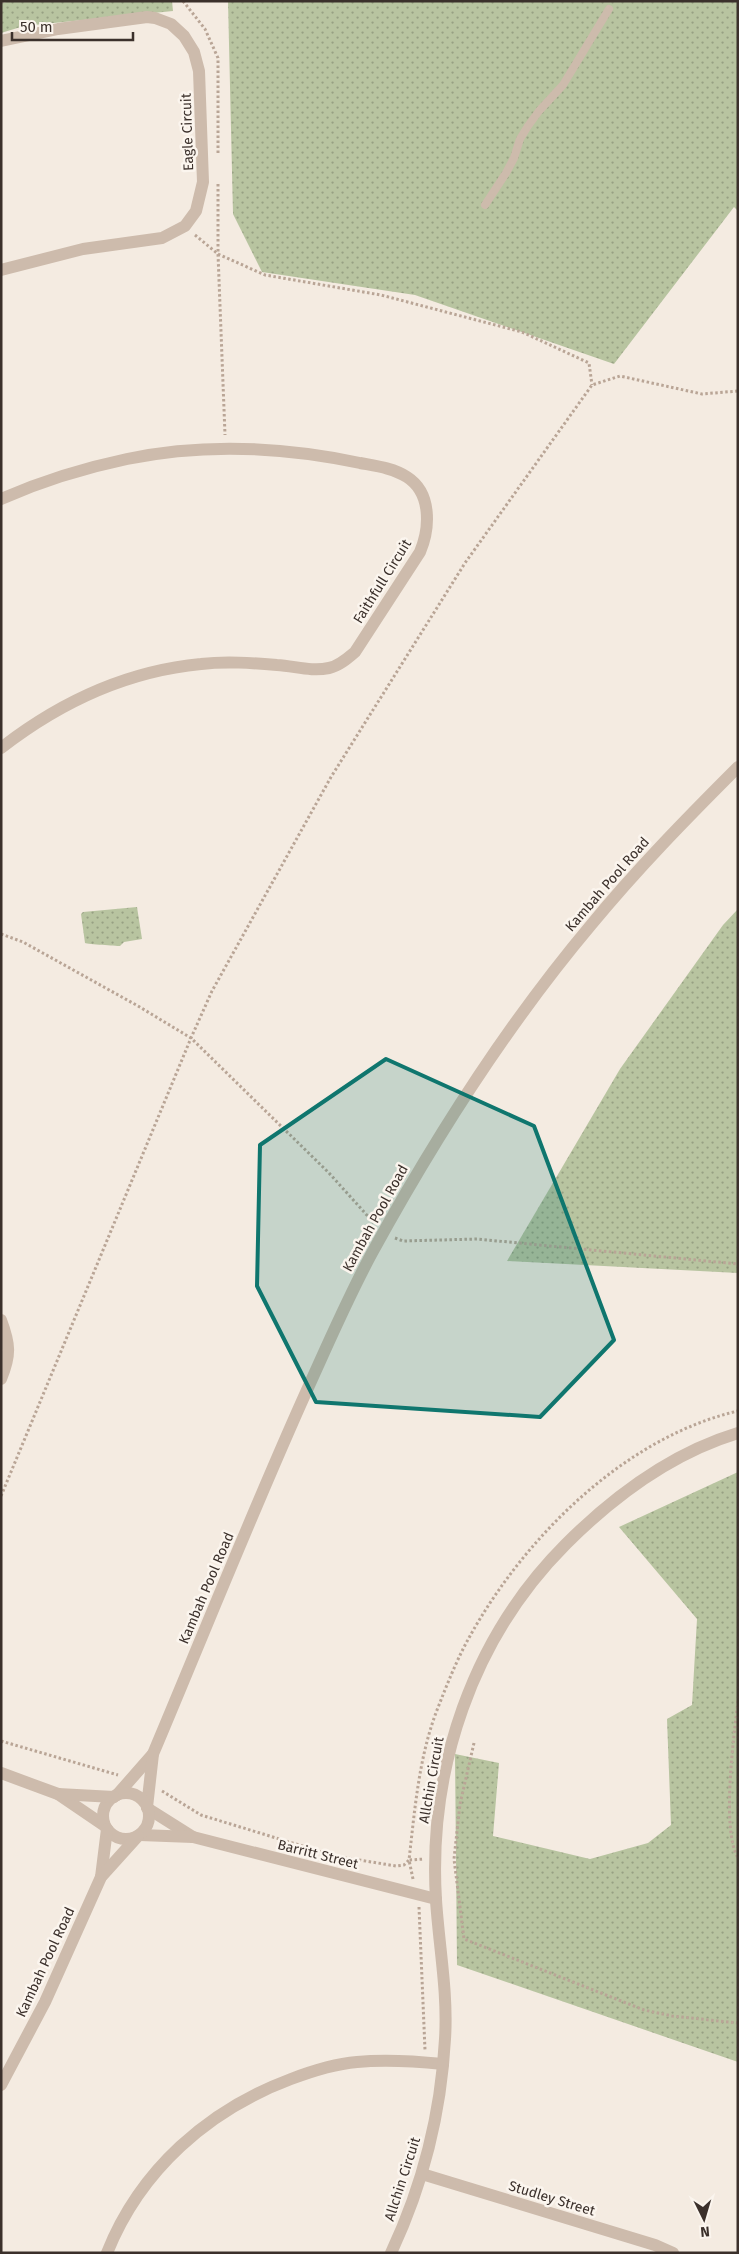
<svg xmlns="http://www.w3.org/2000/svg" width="739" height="2254" viewBox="0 0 739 2254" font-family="'Fira Sans',sans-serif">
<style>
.grass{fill:url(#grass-dots)}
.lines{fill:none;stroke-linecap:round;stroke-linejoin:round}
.path{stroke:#b9a596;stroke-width:3;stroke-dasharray:2.5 2.5;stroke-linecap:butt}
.service{stroke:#cdbbac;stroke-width:8}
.minor{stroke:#cdbbac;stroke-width:12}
.tertiary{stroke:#cdbbac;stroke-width:12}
.marked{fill:#0f766e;fill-opacity:0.2;stroke:#0f766e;stroke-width:4;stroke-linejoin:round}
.labels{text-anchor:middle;stroke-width:5;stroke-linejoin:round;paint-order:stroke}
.street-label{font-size:14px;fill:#3b302b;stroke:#fbf5ee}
</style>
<defs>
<pattern id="grass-dots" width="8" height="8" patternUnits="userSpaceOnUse" patternTransform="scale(1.25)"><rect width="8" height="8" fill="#b8c4a0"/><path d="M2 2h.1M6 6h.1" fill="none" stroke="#97a083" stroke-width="1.8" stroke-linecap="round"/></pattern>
</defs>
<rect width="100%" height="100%" fill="#f4ebe1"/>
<g class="grass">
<polygon points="13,1 172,1 173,11 24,26 1,33 1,3"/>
<polygon points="228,1 738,1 738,211 734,207 614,364 415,295 262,272 233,214"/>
<path d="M137,907L142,939L124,942L120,946C116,946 88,944 85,943L81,914L83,912Z"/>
<polygon points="738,909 738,1273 507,1261 620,1069 723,925"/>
<polygon points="738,1472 738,2062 457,1965 455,1754 499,1763 493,1836 590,1859 648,1843 671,1825 667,1719 692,1705 697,1619 619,1527"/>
</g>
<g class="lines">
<g class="path">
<polyline points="183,1 205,29 218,58 218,153"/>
<polyline points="1,2 5,1"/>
<polyline points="218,184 218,254 265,275 381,295 522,332 589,363 592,385"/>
<polyline points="195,235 218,254 225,435"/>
<polyline points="1,934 23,942 138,1006 191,1038 329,1173 374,1223"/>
<polyline points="395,1238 403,1241 477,1239 738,1264"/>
<polyline points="1,1496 191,1038 212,991 331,777 465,563 592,385 620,376 702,394 738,391"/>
<path d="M738,1701C734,1735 721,1830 738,1858"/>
<polyline points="1,1741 118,1775"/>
<polyline points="474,1743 460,1804 454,1859 464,1939 644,2010 672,2016 738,2023"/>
<path d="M162,1791L201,1815L335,1856L396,1866L404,1865L409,1860C415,1808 419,1754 439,1705C448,1682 458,1657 470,1636C525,1537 625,1437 738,1411"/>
<polyline points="413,1879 409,1860 424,1859"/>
<polyline points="419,1907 425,2050"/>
</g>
<polyline class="service" points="485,205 506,173 514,158 520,139 528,126 539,111 563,85 609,9"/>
<g class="minor">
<polyline points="1,41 58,29 147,17 155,18 171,24 184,36 194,52 199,71 203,182 196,211 185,226 162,238 83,249 1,270"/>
<path d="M1,499C42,481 84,468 127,459C204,443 284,447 360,463C376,466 393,468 407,477C432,493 430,528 420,552L355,652C348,658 339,666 329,668C311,672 295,666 277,665C252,663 226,661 201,664C127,671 59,703 1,748"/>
<path d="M1,1320C10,1344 11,1355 1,1379"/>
<polyline points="117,1795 153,1754"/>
<path d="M147,1807L153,1754C204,1633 253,1510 307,1390C328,1344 348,1297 372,1253C435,1138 506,1026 591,925C637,869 687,818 738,767"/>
<polyline points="147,1808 193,1837"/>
<polyline points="140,1835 193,1837 436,1899"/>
<polyline points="422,2174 655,2245 673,2253"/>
<path d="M107,2253C140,2170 208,2110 291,2079C312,2071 334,2064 357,2062C386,2059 414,2061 443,2064"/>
<path d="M391,2253C422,2187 441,2113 445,2039C448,1992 439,1947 436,1900C428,1769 472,1638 566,1544C614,1496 672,1453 738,1433"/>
</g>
<g class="tertiary">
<polyline points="1,1773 58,1794 105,1826"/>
<circle cx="126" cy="1816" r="23"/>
<polyline points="58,1794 114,1797"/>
<polyline points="101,1877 107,1829"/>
<polyline points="1,2085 45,2002 101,1877 138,1836"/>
</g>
</g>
<path class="marked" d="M386,1059L534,1126L614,1340L540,1417L316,1402L257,1286L260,1145Z"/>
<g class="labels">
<g class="street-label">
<text transform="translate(187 132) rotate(-92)" y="5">Eagle Circuit</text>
<text transform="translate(382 581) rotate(-58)" y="5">Faithfull Circuit</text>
<text transform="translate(607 884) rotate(-49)" y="5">Kambah Pool Road</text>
<text transform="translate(375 1218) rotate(-61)" y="5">Kambah Pool Road</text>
<text transform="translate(206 1588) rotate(-67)" y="5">Kambah Pool Road</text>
<text transform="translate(431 1780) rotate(-80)" y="5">Allchin Circuit</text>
<text transform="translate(318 1854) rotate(14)" y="5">Barritt Street</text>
<text transform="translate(45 1962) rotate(-65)" y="5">Kambah Pool Road</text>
<text transform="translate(402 2179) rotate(-72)" y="5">Allchin Circuit</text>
<text transform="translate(552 2198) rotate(17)" y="5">Studley Street</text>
</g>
</g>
<rect width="739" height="2254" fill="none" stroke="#3b302b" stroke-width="5"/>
<g transform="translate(704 2219) rotate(175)" stroke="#fbf5ee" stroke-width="4" paint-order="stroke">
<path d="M0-4L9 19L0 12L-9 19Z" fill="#3b302b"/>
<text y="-8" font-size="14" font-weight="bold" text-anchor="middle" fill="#3b302b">N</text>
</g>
<path d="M12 32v8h121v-8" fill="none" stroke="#3b302b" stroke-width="2.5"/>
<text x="20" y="32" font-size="15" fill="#3b302b" stroke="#fbf5ee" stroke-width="4" paint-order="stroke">50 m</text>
</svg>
